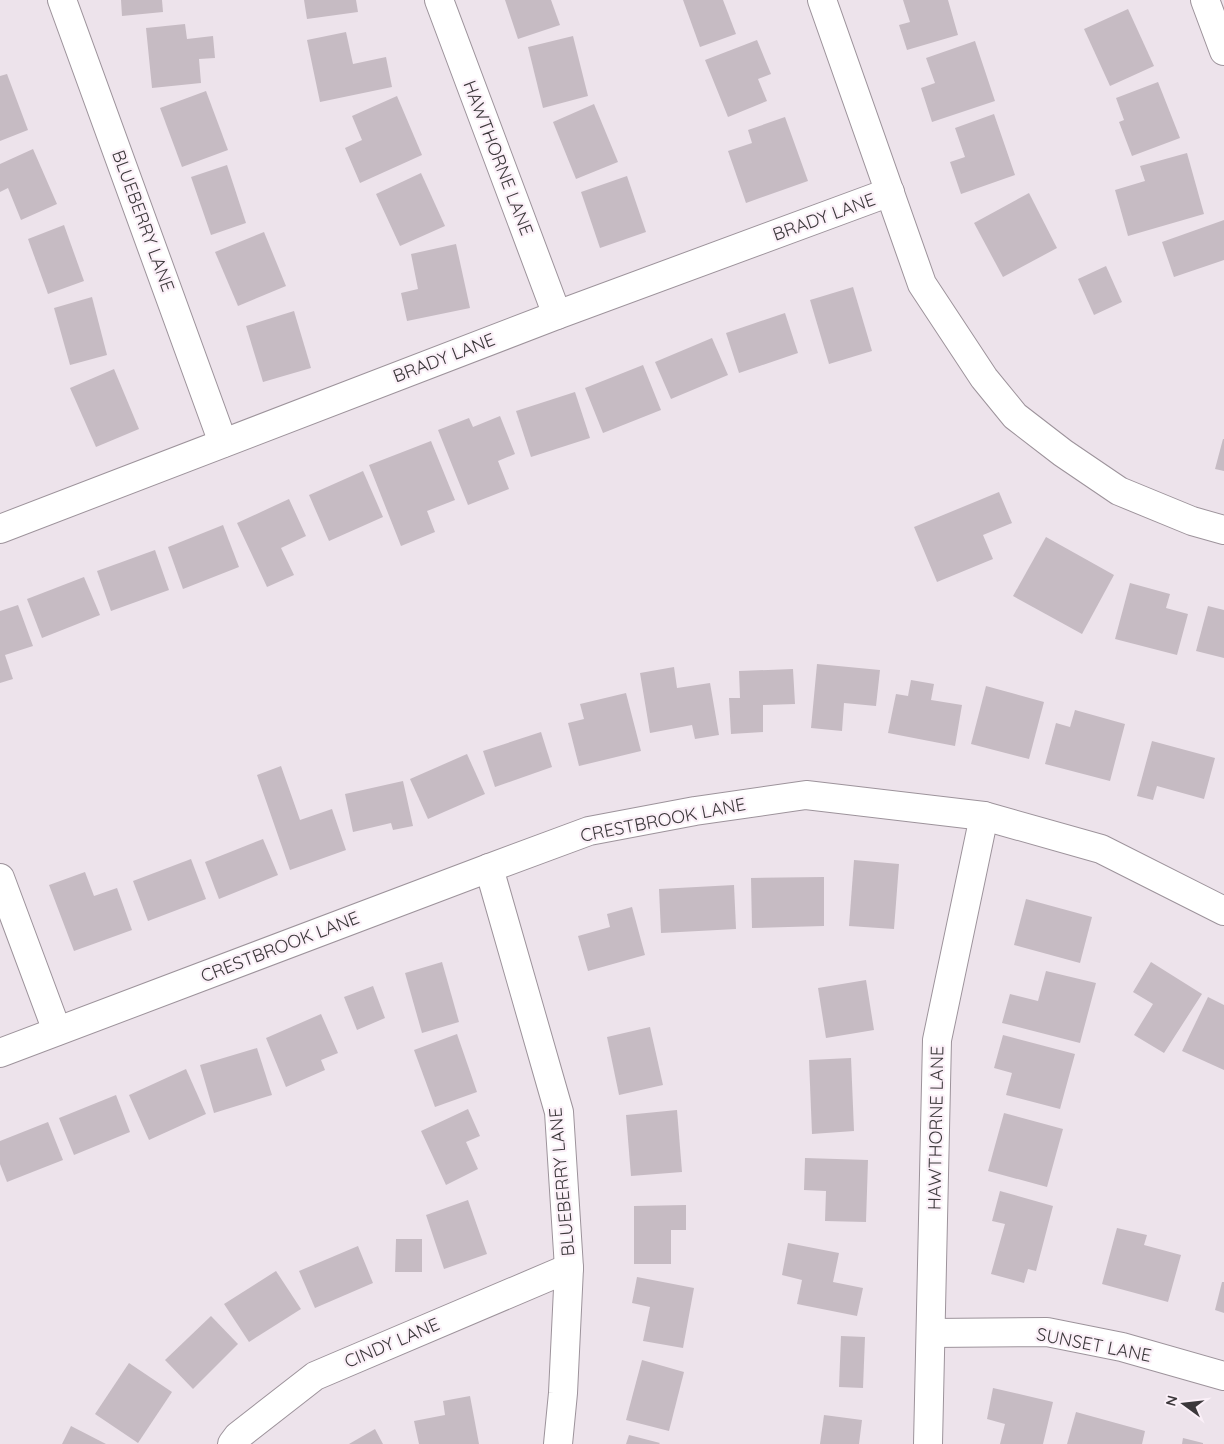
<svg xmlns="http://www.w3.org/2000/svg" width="1224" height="1444" viewBox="0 0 1224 1444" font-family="Quicksand,sans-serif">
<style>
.building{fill:#c6bbc3}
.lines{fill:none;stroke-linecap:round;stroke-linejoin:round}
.street-casing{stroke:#9d939b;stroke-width:30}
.street{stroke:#fff;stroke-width:28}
.labels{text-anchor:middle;stroke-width:4.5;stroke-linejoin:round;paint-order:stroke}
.street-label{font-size:18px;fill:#3c383b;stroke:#fbf0f8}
</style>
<rect width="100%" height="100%" fill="#ede3eb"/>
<g class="building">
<polygon points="121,0 162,0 163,12 122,16"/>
<polygon points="304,0 356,0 358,12 307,19"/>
<polygon points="505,0 551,0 560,25 518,39"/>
<polygon points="683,0 723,0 736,34 700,47"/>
<polygon points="903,0 948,0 958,35 907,50 899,25 910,22"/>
<polygon points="1128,9 1154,66 1110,86 1084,29"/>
<polygon points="185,24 187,39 213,36 215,58 199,59 201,83 152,88 146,28"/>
<polygon points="346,32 353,64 386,57 392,87 320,102 307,40"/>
<polygon points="573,36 588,96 543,108 528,47"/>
<polygon points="757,40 771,74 758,79 767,101 728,117 705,60"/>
<polygon points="975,41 995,101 932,122 921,88 935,83 926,58"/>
<polygon points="7,74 28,130 0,141 0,76"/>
<polygon points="1158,82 1180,138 1132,156 1119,122 1124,120 1116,98"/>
<polygon points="206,91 228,150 182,167 160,108"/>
<polygon points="397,96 422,155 360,183 345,148 362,140 352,116"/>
<polygon points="594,104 618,162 576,179 553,122"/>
<polygon points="994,114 1015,175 961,194 950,162 965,157 955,128"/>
<polygon points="785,117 808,181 746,203 728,151 752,143 748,130"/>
<polygon points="33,149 57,204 21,220 8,188 0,192 0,164"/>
<polygon points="1187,153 1204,214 1128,236 1115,190 1145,181 1140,166"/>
<polygon points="227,165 246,223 211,235 191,177"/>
<polygon points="421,173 445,226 400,246 376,194"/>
<polygon points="627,176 646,232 600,248 581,192"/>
<polygon points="1029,193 1057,248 1003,277 974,223"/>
<polygon points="1224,220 1224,260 1174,277 1162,242"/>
<polygon points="64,225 84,281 48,294 28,239"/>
<polygon points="264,232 286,286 238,306 215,252"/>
<polygon points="456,244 470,308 407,321 401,293 418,289 411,254"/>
<polygon points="1106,266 1122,302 1094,315 1078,279"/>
<polygon points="853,287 872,351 829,364 810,300"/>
<polygon points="92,297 107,355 70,365 54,308"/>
<polygon points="294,311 311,368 263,382 246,326"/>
<polygon points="785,313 798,353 739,373 726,333"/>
<polygon points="712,338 728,375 671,399 655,362"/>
<polygon points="643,365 661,410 603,433 585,388"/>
<polygon points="114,369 139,429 96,447 70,388"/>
<polygon points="575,392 590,438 531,457 516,411"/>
<polygon points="500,416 515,454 498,461 509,489 468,505 438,430 469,418 473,427"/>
<polygon points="1223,439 1224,439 1224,471 1215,469"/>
<polygon points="431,441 455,500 427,511 435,532 401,546 369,465"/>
<polygon points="363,471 383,517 329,541 309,495"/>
<polygon points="999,492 1012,523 983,535 993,559 937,582 914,527"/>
<polygon points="289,499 306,536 281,548 294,575 267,587 237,523"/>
<polygon points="223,525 239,567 183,589 168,547"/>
<polygon points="1046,537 1114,575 1082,634 1013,596"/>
<polygon points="155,550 169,590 111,611 97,571"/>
<polygon points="84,577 100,615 42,638 27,599"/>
<polygon points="1130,583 1170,594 1166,608 1188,614 1177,655 1115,639"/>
<polygon points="18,605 33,646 5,655 13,679 0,683 0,611"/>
<polygon points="1208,606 1224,610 1224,658 1196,651"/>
<polygon points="817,664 880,670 876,706 844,703 842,731 811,728"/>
<polygon points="674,667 677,688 710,683 719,735 695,739 692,725 650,733 640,673"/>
<polygon points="793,669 795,704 763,705 763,732 731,734 729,698 740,698 739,671"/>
<polygon points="911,680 934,684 931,700 962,705 955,746 888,733 896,694 908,696"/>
<polygon points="986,686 1044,702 1029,759 971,744"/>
<polygon points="626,693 641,751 579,766 568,723 584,719 580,704"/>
<polygon points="1075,710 1125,724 1110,781 1045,764 1056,723 1070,727"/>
<polygon points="541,732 552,767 495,787 483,751"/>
<polygon points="1152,741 1215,758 1204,799 1157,786 1153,800 1137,796"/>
<polygon points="467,754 485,794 428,819 410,779"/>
<polygon points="281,766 300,820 332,809 346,850 290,870 257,775"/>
<polygon points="403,781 413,826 393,830 391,823 353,832 345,794"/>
<polygon points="263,839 278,875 219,899 205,862"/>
<polygon points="191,859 206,899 148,921 133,881"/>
<polygon points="854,860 899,864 894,929 849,926"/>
<polygon points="85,872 94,896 117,888 132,930 74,951 49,885"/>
<polygon points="824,877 824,926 752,928 751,878"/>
<polygon points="734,885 736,929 661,933 659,889"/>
<polygon points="1026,899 1092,917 1080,963 1014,945"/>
<polygon points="632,907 645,955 588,971 578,936 610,927 607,914"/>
<polygon points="442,962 459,1022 422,1033 405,973"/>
<polygon points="1151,962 1202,994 1164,1053 1134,1035 1153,1004 1133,992"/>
<polygon points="1046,971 1096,983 1080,1043 1002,1023 1010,994 1038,1001"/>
<polygon points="866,980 874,1030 826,1038 818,988"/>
<polygon points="373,986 385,1018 357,1030 344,997"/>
<polygon points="1208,997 1224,1005 1224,1070 1182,1051"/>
<polygon points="321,1014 338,1053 321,1060 325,1070 286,1087 266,1038"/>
<polygon points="650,1027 663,1085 619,1095 607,1037"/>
<polygon points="457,1034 477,1092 435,1107 414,1050"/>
<polygon points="1003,1035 1075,1054 1060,1109 1006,1095 1012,1073 994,1068"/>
<polygon points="257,1048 272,1095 214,1113 200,1065"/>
<polygon points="851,1058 854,1131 812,1134 809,1060"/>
<polygon points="186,1069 206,1114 149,1140 129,1095"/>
<polygon points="116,1095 130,1132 74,1155 59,1118"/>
<polygon points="468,1109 480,1136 466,1142 478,1169 446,1185 421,1131"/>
<polygon points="677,1110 682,1172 631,1176 626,1115"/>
<polygon points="1004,1113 1063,1129 1047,1187 988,1171"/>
<polygon points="48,1122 63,1160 7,1182 0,1164 0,1141"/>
<polygon points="805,1158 868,1160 866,1222 825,1221 826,1191 804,1190"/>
<polygon points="1000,1191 1053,1206 1036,1271 1028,1269 1024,1283 991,1274 1005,1224 992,1221"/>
<polygon points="468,1200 487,1254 444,1269 426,1215"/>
<polygon points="686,1205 686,1230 671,1230 671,1264 634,1264 634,1206"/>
<polygon points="1117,1228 1147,1235 1144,1245 1181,1255 1168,1302 1102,1284"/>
<polygon points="396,1239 422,1239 422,1272 395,1272"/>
<polygon points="788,1243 839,1253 833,1282 863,1288 857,1316 797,1304 802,1280 782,1275"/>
<polygon points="358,1246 373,1283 315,1308 299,1271"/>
<polygon points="276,1271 301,1309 249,1342 224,1304"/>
<polygon points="637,1277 694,1288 683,1348 643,1341 650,1307 632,1303"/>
<polygon points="1222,1282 1224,1282 1224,1313 1215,1310"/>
<polygon points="211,1316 238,1344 193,1389 165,1360"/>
<polygon points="841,1336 865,1337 863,1388 839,1387"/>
<polygon points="642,1360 684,1372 669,1431 626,1420"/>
<polygon points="129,1363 172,1392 138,1443 95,1414"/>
<polygon points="993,1388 1053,1402 1043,1444 1000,1444 1005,1424 987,1419"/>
<polygon points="470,1396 479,1444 419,1444 414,1421 445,1415 443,1401"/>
<polygon points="1076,1412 1145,1431 1142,1444 1067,1444"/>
<polygon points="824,1415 862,1420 859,1444 820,1444"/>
<polygon points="71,1426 106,1444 62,1444"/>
<polygon points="375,1429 383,1444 349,1444"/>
<polygon points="629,1435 660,1443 659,1444 626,1444"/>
<polygon points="1183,1438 1203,1443 1203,1444 1182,1444"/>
</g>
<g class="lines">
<g class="street-casing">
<g id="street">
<polyline points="62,0 223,443"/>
<polyline points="439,0 557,315"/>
<polyline points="822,0 922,284 984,378 1015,416 1063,453 1119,491 1192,521 1224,530"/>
<polyline points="1205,0 1224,51"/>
<polyline points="0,529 557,315 890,192"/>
<polyline points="489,868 559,1112 569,1268 563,1393 558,1444"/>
<polyline points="0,878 57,1031"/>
<polyline points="0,1053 489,868 589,831 695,811 806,795 984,816 1101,849 1224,911"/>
<polyline points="931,1333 1047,1332 1122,1347 1224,1376"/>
<polyline points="232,1444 238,1436 315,1376 569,1268"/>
<polyline points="928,1444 937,1040 984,816"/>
</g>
</g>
<use href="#street" class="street"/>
</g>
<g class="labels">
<g class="street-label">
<text transform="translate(498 158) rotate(69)" y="6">HAWTHORNE LANE</text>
<text transform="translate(824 217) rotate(-20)" y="6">BRADY LANE</text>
<text transform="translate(143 221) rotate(70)" y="6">BLUEBERRY LANE</text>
<text transform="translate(444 358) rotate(-21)" y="6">BRADY LANE</text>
<text transform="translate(663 820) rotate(-11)" y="6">CRESTBROOK LANE</text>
<text transform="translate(280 947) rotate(-21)" y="6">CRESTBROOK LANE</text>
<text transform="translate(936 1128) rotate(-89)" y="6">HAWTHORNE LANE</text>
<text transform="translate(562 1182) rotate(-95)" y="6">BLUEBERRY LANE</text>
<text transform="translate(392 1343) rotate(-23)" y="6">CINDY LANE</text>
<text transform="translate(1094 1345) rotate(11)" y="6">SUNSET LANE</text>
</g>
</g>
<g transform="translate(1184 1404) rotate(285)" stroke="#fbf0f8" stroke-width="4" paint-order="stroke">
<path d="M0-4L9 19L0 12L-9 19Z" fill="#3c383b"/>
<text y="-8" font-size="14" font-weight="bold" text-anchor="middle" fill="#3c383b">N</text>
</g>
</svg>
